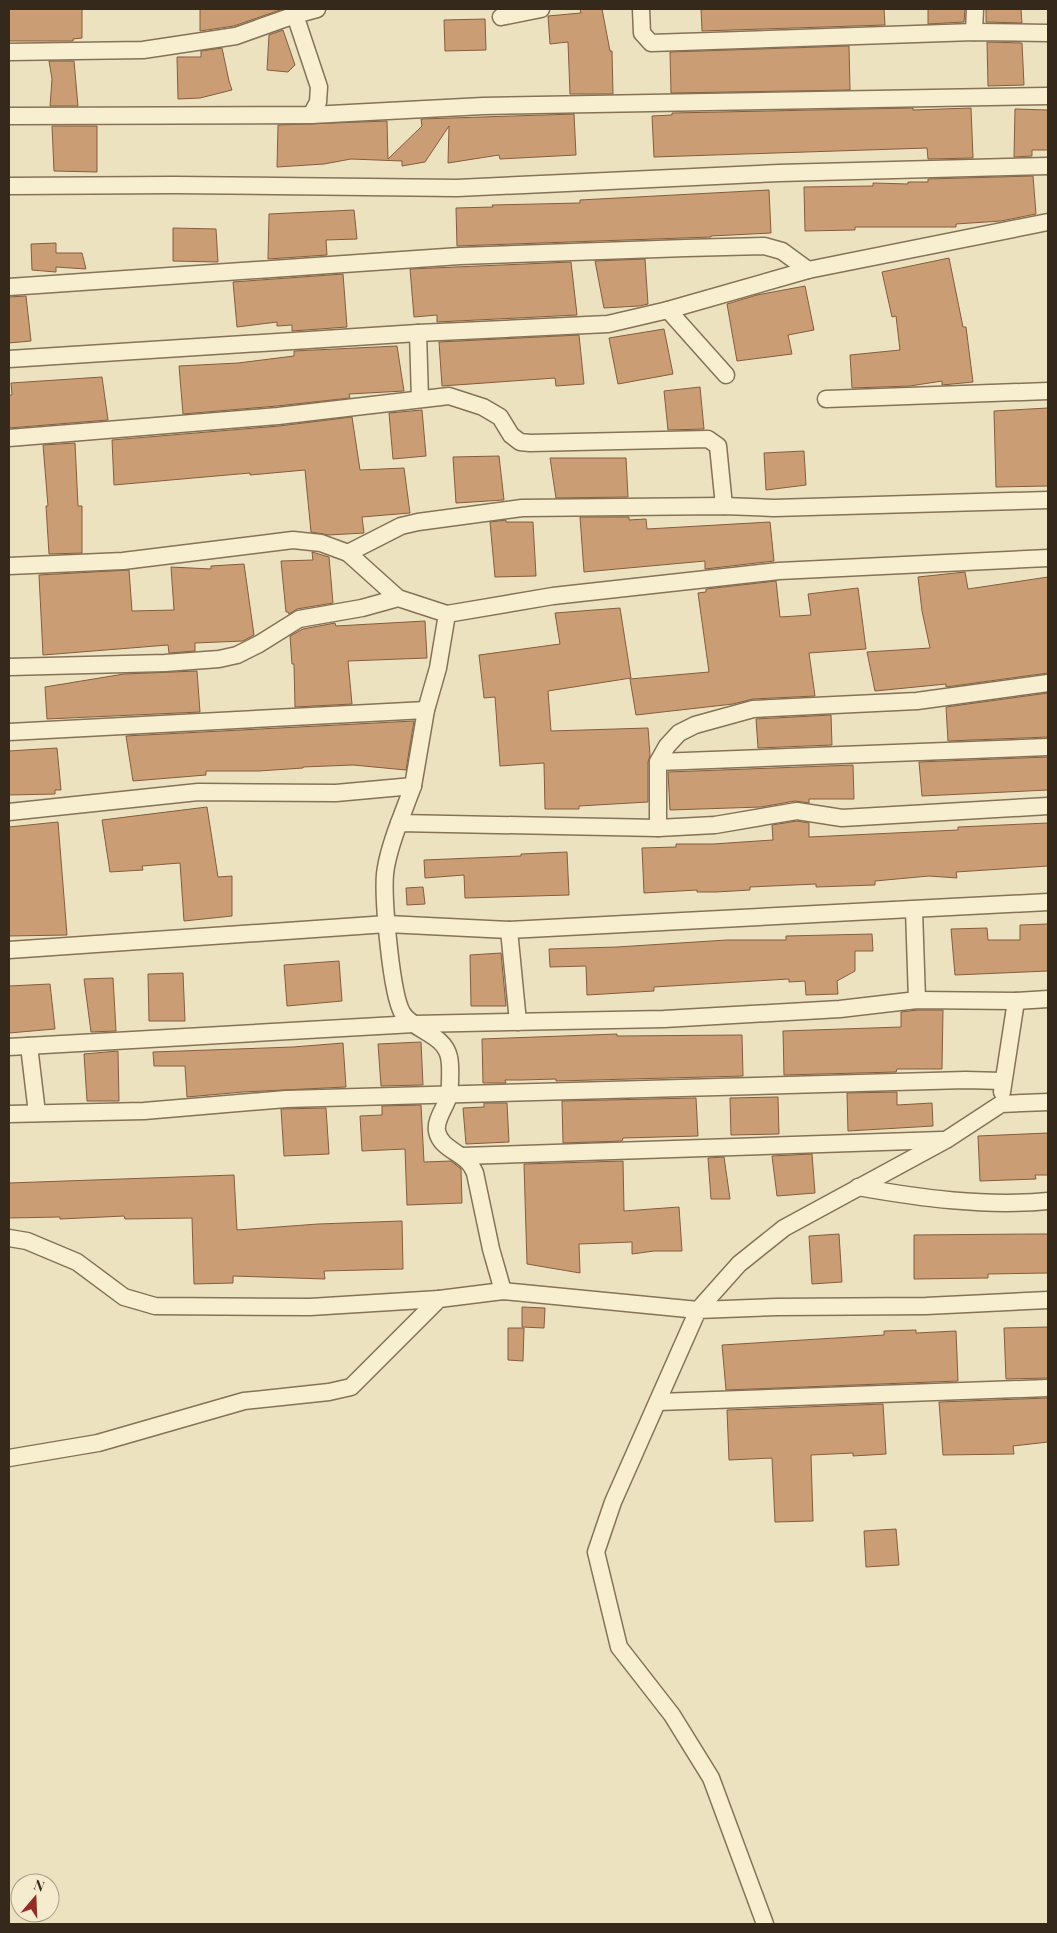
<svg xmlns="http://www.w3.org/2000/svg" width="1057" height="1933" viewBox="0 0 1057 1933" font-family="'Playfair Display',serif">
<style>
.building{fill:#cb9d75;stroke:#845d3e}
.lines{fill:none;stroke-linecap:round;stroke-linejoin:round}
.minor-casing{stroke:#857257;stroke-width:19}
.minor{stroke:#f8efd1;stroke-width:16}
</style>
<rect width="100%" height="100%" fill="#ede2bf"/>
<g class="building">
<polygon points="9,9 82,9 82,38 73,39 73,41 9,41"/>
<polygon points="200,9 283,9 234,26 200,31"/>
<polygon points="580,9 602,9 610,51 612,51 613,94 570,94 568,42 550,44 548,16 581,13"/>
<polygon points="701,9 884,9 885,25 702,31"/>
<polygon points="928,9 965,9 964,22 928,24"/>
<polygon points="986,9 1021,9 1022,23 986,22"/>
<polygon points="485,19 486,50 445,51 444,20"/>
<polygon points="283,30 295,65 288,72 267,70 269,35"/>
<polygon points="987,42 1022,43 1024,85 988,86"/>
<polygon points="849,46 850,90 671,93 670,52"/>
<polygon points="222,48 229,81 232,90 200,98 178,99 177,57 201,57 201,51"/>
<polygon points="49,61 74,61 78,106 50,106 52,79"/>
<polygon points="913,108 913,110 971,108 973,158 928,159 927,148 654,157 652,116 672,115 672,113"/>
<polygon points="1015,109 1048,110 1048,150 1032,150 1032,156 1014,157"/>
<polygon points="574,114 576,155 500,159 499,155 448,163 449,126 425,162 402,166 402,161 351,159 324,164 277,167 278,125 387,121 388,159 422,126 421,119"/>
<polygon points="52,126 97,126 97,172 54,171"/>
<polygon points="1033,176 1036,214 1001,221 956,224 956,227 855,227 855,230 805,231 804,187 873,186 873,183 908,184 908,182 928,182 928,179"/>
<polygon points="769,190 771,233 711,236 711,237 457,246 456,208 493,207 492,205 580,203 580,200"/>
<polygon points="354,210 357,239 326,240 327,255 268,259 269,214"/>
<polygon points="173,228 216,229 218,262 173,261"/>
<polygon points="56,243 56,253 82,253 86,269 56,267 56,272 32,270 31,244"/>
<polygon points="949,258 963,327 966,327 973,382 942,385 942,381 910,386 852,388 850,355 900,350 896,316 892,317 882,272"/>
<polygon points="645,259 648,304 639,306 604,308 595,261"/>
<polygon points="571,262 577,315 437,322 437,315 414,317 410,269"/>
<polygon points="343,274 347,327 292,331 292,325 277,326 277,322 237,327 233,282"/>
<polygon points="805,286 814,330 788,335 792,354 737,361 727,304 757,295"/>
<polygon points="26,296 31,341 9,343 9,297"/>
<polygon points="664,329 673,374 618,384 609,338"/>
<polygon points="579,335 584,384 556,386 555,378 442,386 439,342"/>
<polygon points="397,346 404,391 349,394 350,398 277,406 183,414 179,366 238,363 294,356 294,351"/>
<polygon points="102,377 108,420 9,428 9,395 12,395 11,383"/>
<polygon points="700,387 704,429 668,430 664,391"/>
<polygon points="1048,408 1048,486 996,487 994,411"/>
<polygon points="422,410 426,456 393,459 389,413"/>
<polygon points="352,417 360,470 404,468 410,513 362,517 364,533 329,535 311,532 305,470 250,475 250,473 114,485 112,440 279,426"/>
<polygon points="75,443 78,506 82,506 82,553 49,554 46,506 48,506 43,445"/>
<polygon points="804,451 806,485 766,490 764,453"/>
<polygon points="499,456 504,500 456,503 453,457"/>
<polygon points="550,458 626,458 628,497 556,498"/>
<polygon points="580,517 629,517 629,520 646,519 647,529 770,522 774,561 705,569 705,561 584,572"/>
<polygon points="506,520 506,522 533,522 536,576 495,577 490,522"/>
<polygon points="312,552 329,557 333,603 297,609 289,614 288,612 286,612 281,561 313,560"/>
<polygon points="244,564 254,635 243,641 195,643 195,651 169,653 168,645 43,655 39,575 129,570 132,611 174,610 171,567 211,569 211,566"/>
<polygon points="965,572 968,589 1048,577 1048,673 946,687 946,684 875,691 867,652 930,648 922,611 918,577"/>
<polygon points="776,581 780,617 811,615 808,594 858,588 866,649 809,653 815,696 753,699 733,704 636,715 630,679 709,672 698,593 706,592 706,589"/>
<polygon points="620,608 631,678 548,691 551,731 648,728 650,755 648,762 648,802 579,806 579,809 545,809 544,763 500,766 495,697 484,698 479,655 560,644 555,613"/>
<polygon points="425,621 427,658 348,661 352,704 295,707 294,664 292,664 290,636 303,629 335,623 336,626"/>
<polygon points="197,671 200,712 47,719 45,687 124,674"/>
<polygon points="1048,693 1048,737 948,741 946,707"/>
<polygon points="831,715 832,745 758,748 756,719"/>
<polygon points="414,721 406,770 353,765 303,767 303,768 259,771 206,771 206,775 133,781 126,736"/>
<polygon points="57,748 61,790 55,790 55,794 9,795 9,751"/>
<polygon points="1048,757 1048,790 922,796 919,762"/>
<polygon points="853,765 854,799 809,799 809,803 795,801 761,807 670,810 668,772"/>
<polygon points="207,807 218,877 232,876 232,916 184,921 180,863 142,866 143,870 110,872 102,820"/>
<polygon points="797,821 809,823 809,837 958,830 958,827 1048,823 1048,866 956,872 957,878 929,876 875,881 875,885 816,887 816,884 750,887 750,890 716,892 697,892 697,890 644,893 642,848 676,847 676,844 713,844 773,840 772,825"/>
<polygon points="58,822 67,935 9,936 9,827"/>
<polygon points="567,852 569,895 465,898 464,875 425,878 424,860 521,856 521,854"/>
<polygon points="423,887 425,904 407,905 406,888"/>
<polygon points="1048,924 1048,971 955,975 951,929 987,928 988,940 1020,940 1020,925"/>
<polygon points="872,934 873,951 855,951 855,971 837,981 838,994 806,995 805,981 789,982 789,979 654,987 654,991 587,995 586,966 550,967 549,949 617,947 727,940 786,940 786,936"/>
<polygon points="501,953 506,1006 471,1006 470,955"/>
<polygon points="339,961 342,1001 287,1006 284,965"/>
<polygon points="183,973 185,1021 149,1021 148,974"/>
<polygon points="113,978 116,1031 91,1032 84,979"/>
<polygon points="50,984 55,1029 9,1033 9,986"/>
<polygon points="918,1010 943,1010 942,1069 897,1069 896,1072 784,1075 783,1031 901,1027 901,1012"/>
<polygon points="617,1034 617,1036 742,1035 743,1076 556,1081 556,1079 522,1080 505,1080 506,1083 483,1083 482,1039"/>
<polygon points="421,1042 423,1085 381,1086 378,1044"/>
<polygon points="343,1043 346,1087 243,1092 187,1097 185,1066 154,1066 153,1052 293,1047"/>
<polygon points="118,1051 119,1101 87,1101 84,1054"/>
<polygon points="897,1092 897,1105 932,1103 933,1126 848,1131 847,1093"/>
<polygon points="778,1097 779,1134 731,1135 730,1098"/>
<polygon points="696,1098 698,1136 623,1138 622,1141 563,1143 562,1101"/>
<polygon points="484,1103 507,1103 509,1142 466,1144 463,1108 484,1107"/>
<polygon points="421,1105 424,1162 451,1161 461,1169 462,1203 407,1205 405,1149 362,1151 360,1116 382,1115 382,1106"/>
<polygon points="326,1108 329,1154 284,1156 281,1109"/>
<polygon points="1048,1133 1048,1175 1035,1175 1036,1179 980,1181 978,1136"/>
<polygon points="812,1154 815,1193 777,1196 772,1156"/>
<polygon points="724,1157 730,1199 711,1199 708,1158"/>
<polygon points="623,1161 624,1211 679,1207 682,1251 654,1251 632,1254 632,1242 579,1244 580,1273 527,1264 524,1164"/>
<polygon points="234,1175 237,1230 318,1224 402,1221 403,1269 324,1271 325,1279 233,1276 233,1283 194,1284 192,1218 125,1219 124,1216 60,1219 60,1217 9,1218 9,1183"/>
<polygon points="839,1234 842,1282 812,1284 809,1236"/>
<polygon points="1031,1234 1048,1234 1048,1273 988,1274 988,1278 914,1279 914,1235"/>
<polygon points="522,1307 545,1308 544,1328 522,1327"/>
<polygon points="1048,1327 1048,1378 1006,1379 1004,1328"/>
<polygon points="508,1328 524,1328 523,1361 508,1360"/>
<polygon points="916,1330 916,1333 956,1331 958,1381 726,1390 722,1345 884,1335 884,1331"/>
<polygon points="1048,1398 1048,1442 1013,1446 1014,1454 943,1455 939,1402"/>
<polygon points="883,1404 886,1454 853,1456 853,1453 811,1455 813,1521 775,1522 772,1458 729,1460 727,1410"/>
<polygon points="896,1529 899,1565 866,1567 864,1531"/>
</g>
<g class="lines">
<g class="minor-casing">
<g id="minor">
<polyline points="641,9 642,33 651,43 974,32 1048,33"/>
<polyline points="501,17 541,9"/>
<polyline points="974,32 975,9"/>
<polyline points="9,52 143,50 236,36 295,15 294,9"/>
<polyline points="311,115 318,102 319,87 295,15 317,9"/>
<polyline points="9,116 311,115 483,106 1048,96"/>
<polyline points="9,186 174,185 457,188 779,173 1048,166"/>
<polyline points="9,287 460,256 686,248 764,246 782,251 808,270"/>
<polyline points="668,310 726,375"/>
<polyline points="418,333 420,399"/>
<polyline points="9,359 418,333 608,324 668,310 808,270 1048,222"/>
<polyline points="826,399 1048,391"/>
<polyline points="9,438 278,416 449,396 483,407 500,417 511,435 520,442 530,443 708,439 718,446 724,506"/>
<polyline points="348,553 401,526 418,522 522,508 724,506 774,508 1048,500"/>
<polyline points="9,566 123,561 293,540 321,543 348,553 398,598 447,614 553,596 779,571 1048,558"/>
<polyline points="9,667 165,663 219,659 237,655 259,644 299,619 362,608 398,598"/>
<polyline points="9,732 426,710"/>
<polyline points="658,762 1048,747"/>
<polyline points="9,812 198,792 336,793 413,786"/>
<polyline points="399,823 413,786 426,710 438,668 447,614"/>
<polyline points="658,828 658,762 667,746 679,733 695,725 753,709 917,701 1048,683"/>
<polyline points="914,910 917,1000"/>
<polyline points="509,930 518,1022"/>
<polyline points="9,950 387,924 509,930 1048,902"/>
<polyline points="29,1046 37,1113"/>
<polyline points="9,1047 414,1024 664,1019 840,1009 917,1000 1016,1001 1048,999"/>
<polyline points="1002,1092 1016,1001"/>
<polyline points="9,1114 144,1111 286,1099 966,1080 1002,1081"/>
<polyline points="462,1156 942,1140"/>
<path d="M858,1187C920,1198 985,1207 1048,1201"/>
<polyline points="9,1238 27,1241 77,1262 124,1297 155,1306 310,1307 439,1299"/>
<path d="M503,1291L491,1249L475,1173C473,1169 472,1166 469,1163C460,1152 440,1148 437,1131C435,1119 446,1107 449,1095C450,1088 451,1065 449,1057C444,1034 415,1031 403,1014C391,996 383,898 385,874C387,856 393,839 399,823L658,828L715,825L797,811L842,818L1048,806"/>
<polyline points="658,1402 1048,1388"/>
<polyline points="9,1458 98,1443 244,1401 329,1392 351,1387 439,1299 503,1291 698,1310 739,1264 784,1228 946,1140 1001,1104 1048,1102"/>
<polyline points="765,1924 711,1778 672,1715 619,1647 596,1552 613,1502 698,1310 777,1307 926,1306 1048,1300"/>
</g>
</g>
<use href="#minor" class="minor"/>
</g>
<rect width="1057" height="1933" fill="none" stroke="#35291c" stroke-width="20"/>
<g transform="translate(35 1898) rotate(19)"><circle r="24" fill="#f5ebce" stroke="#a89d87"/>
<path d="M0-4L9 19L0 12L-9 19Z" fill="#942d28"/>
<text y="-8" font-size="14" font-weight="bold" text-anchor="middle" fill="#35291c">N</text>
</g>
</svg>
